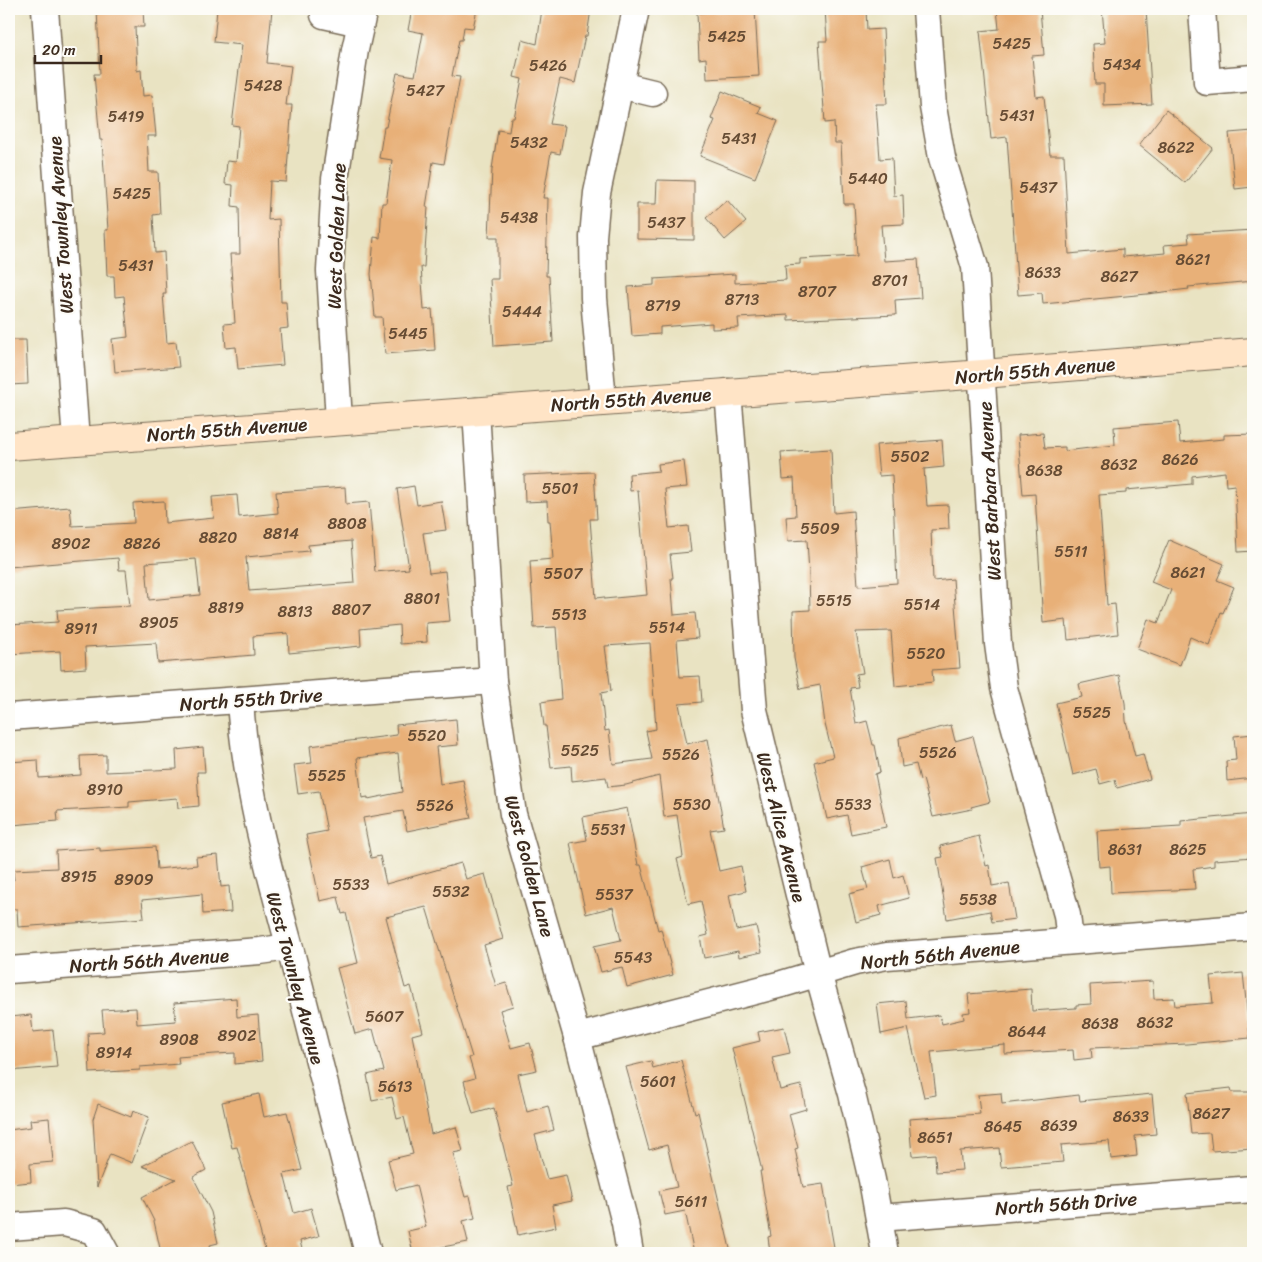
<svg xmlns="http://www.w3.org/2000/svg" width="1262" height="1262" viewBox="0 0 1262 1262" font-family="Sriracha,sans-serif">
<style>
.building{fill:#e8b078;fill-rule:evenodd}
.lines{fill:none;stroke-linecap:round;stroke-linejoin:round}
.street-casing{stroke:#786b57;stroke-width:29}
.secondary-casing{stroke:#786b57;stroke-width:30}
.street{stroke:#fff;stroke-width:26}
.secondary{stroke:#ffe4c6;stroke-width:28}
.labels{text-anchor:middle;stroke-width:4.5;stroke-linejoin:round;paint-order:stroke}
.number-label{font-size:16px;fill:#664c34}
.street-label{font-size:19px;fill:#3b2a1e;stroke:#fdfcf7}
</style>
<rect width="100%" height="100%" fill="#fdfcf7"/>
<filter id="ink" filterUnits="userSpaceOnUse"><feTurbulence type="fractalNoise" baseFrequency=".02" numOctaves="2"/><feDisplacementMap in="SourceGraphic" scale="10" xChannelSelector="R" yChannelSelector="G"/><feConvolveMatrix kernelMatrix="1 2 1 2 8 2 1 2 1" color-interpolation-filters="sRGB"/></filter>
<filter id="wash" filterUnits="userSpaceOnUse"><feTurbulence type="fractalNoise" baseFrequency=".0096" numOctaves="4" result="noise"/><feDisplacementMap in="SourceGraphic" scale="20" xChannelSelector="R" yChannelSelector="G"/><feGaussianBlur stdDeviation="1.12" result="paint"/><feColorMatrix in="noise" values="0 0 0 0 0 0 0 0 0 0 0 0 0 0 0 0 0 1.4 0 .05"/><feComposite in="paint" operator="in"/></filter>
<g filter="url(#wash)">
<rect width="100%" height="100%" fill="#e9e3c2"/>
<g id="blocks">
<g class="building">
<polygon points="97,9 143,9 144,27 135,27 137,71 141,70 143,96 152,95 156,136 147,136 149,172 158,172 160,214 153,215 155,253 164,252 166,294 163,294 167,343 176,342 179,367 115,372 112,339 128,337 124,296 115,297 114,276 107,276 105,230 108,230 102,140 100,140 94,74 100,74"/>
<polygon points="217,9 272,9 267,63 291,66 286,105 292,105 286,182 270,181 268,220 279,219 281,302 286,302 288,328 280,329 283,365 238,369 236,347 226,348 224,324 235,323 230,254 240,254 239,207 232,206 233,185 225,184 227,161 236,162 239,126 232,125 242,45 214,42"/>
<polygon points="412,9 477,9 473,28 464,27 462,40 459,40 452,76 460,77 444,164 433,162 426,207 428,207 424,267 421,267 424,310 432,309 435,350 385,354 382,317 375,317 371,274 374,237 380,238 382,203 386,203 392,160 379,158 384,127 386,127 397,73 415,76 423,33 408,30"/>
<polygon points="542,9 591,9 587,36 585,36 575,83 560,79 550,124 565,126 560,154 551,152 543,198 548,198 546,276 549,276 553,342 494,346 490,279 498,279 498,237 489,237 492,169 498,130 509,132 511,118 514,118 522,79 514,77 522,40 537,44"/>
<polygon points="825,9 866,9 867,30 883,29 887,104 876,104 880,159 892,158 894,196 903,195 904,224 881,225 884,261 918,259 921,298 895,300 896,315 788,320 788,315 738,318 739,328 712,329 712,323 660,327 660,334 632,336 628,287 654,285 654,279 735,274 735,283 786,280 785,265 800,264 800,259 857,256 854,204 844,204 841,143 835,143 834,122 825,123 819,41 827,41"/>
<polygon points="997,9 1040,9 1044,55 1032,56 1036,97 1044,96 1050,155 1064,155 1069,254 1123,249 1123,257 1165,253 1164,245 1189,243 1188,234 1253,230 1253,281 1188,287 1189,289 1147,294 1043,304 1042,293 1018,295 1007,137 991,139 980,31 999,29"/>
<polygon points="1102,9 1146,9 1152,104 1104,106 1104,84 1095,84 1093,44 1105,43"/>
<polygon points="755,10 759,76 707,79 706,58 699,59 697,13"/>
<polygon points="722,91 761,107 758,113 778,121 755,178 700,156 715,120 711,119"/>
<polygon points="1166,110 1213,148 1185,183 1139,145"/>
<polygon points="1253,131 1253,187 1235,189 1229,133"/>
<polygon points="657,180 694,181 694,240 637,239 637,204 656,204"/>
<polygon points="727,200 746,222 725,240 706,218"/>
<polygon points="9,340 26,340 28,384 9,385"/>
<polygon points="1178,422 1180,443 1224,439 1224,435 1253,434 1253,551 1238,552 1235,485 1226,486 1225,472 1192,476 1192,484 1126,490 1126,493 1099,495 1107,605 1115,604 1118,634 1068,640 1066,620 1043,623 1035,494 1023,495 1018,435 1043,433 1045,448 1065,447 1065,451 1115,445 1114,427"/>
<polygon points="942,440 944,467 924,469 927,506 948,505 949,529 931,530 933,581 953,579 960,668 932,670 933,682 895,686 891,631 856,632 863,673 856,674 858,687 850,688 856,724 867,721 873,745 875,745 880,772 875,774 886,827 851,834 847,815 827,819 814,762 833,757 825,724 820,685 800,689 794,658 793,611 810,610 809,573 807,540 788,541 786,517 796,516 794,478 783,479 781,452 831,449 834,513 853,511 858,586 897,583 892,475 879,476 876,445"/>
<path d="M684,461L687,487L665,489L669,528L688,526L691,552L670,554L673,578H671L674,615L695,613L698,638L677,640L680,677L700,676L702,702L679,704L687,744L708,739L724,828L710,830L719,871L741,866L746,891L729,895L736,930L756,926L762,952L739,957L738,951L704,958L700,937L708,935L701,901L688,904L677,859L683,857L677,815L664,817L659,776L626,785L608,787L606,777L572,781L571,766L551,768L546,726H544L541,702L561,699L556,627L534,628L530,561L553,559L550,521H548L547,501L525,502L524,475L594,472L597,519H590L596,598L604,597V599L647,595L638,490L630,491L629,474L659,471L658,464ZM650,643L656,729L646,731L652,759L613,764L609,730L605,731L601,693L611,691L605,646Z"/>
<path d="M414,486L417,505L441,501L446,530L423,533L429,573L445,571L450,621L426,623L427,642L400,644L399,625L360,629L361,646L289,653L288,633L253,636L254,655L158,663L156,643L85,647L86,668L61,670L60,651L9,654V625L58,622L57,610L130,606L126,570H119L118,558L9,567V512L70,507L72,526L134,523L133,503L164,501L165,523L214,518L212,497L237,495L239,517L278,513L276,492L345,487L346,504L369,502L375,572L409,569L397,489ZM351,541L354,583L249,591L246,557L309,551L308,545ZM196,559L200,595L149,600L146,563Z"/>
<polygon points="1169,540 1224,564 1217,580 1234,587 1223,613 1221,612 1209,645 1190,637 1180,665 1137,649 1148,619 1158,623 1171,590 1151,582"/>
<polygon points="1119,675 1125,703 1126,721 1135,756 1143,754 1150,779 1117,788 1115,780 1100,784 1096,769 1073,775 1056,703 1082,697 1079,684"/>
<path d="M456,719L458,745L436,747L440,784L463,780L471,818L407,831L403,811L363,818L371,858L380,856L386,884L461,863L466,879L485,874L503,939L484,945L496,986L506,983L513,1006L500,1010L511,1048L530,1043L537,1070L518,1074L527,1112L548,1106L554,1130L535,1135L547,1179L566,1175L572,1201L552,1205L556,1227L518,1235L508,1187L513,1186L494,1108L473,1114L464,1081L475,1078L469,1058L472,1057L426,907L386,917L405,988L411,986L423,1032L412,1035L431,1134L456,1127L463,1151L453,1153L465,1197L470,1196L475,1218L463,1221L468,1242L413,1253L408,1231L426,1227L416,1185L396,1190L388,1160L413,1154L404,1117L397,1119L392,1097L372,1101L367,1075L384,1071L373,1029L355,1034L337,968L358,963L346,913L342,914L338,897L320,901L306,835L327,831L319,791L298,794L294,765L312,763L310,746L397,735L396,725ZM398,753L402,792L368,799V797L362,798L357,758Z"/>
<polygon points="951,725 955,741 973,736 990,802 971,807 972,809 933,817 923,779 920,780 916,764 902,767 899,738"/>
<polygon points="1253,734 1253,778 1227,781 1226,761 1236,760 1234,736"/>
<polygon points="203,747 205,772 197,772 199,806 178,808 177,798 129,802 129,807 57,811 58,821 12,825 9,762 38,760 39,778 81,775 80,756 106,755 106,772 177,769 176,750"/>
<polygon points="627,808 638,865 641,865 658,930 661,929 673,975 627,987 622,967 601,972 594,946 621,940 613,907 586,914 570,843 587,840 583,817"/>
<polygon points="1253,814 1253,857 1214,860 1214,866 1193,869 1195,889 1111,893 1110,866 1099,867 1097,831 1181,826 1181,821"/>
<polygon points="979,836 986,866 989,865 992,886 1009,883 1015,919 992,922 990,911 947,919 937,858 943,857 940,846"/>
<polygon points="155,847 157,869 197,865 196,857 218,855 221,887 229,886 231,912 203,914 202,894 142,900 144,918 18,927 17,909 9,909 9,880 14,880 13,870 57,868 56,851 100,848 100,851"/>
<polygon points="890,859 894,878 903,875 909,898 879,906 881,915 856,922 849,894 868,889 862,867"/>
<polygon points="1243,973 1250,1038 1187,1044 1091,1048 1092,1058 1074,1060 1073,1050 1005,1054 1005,1045 931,1052 936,1095 924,1097 908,1028 881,1034 877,1004 906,1001 908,1019 940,1015 942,1024 964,1019 963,1013 970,1012 968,994 1031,989 1032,1011 1076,1008 1076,1005 1091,1004 1090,985 1153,981 1154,999 1174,998 1175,1006 1213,1003 1210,976"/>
<polygon points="236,998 237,1017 258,1015 262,1061 235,1064 235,1053 215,1054 178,1057 179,1064 140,1067 140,1070 90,1073 88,1033 104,1032 102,1010 136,1008 137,1024 176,1021 174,1003"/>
<polygon points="31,1015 33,1032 53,1030 57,1067 9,1071 9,1017"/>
<polygon points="784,1027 790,1053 772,1057 780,1090 801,1085 806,1109 789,1114 798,1148 795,1149 803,1187 823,1184 835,1253 770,1253 768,1237 771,1236 760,1171 762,1171 732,1048 760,1041 758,1032"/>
<polygon points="681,1060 695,1113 698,1112 731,1253 694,1253 685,1211 665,1215 659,1191 677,1187 667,1145 649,1150 626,1067 651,1061 653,1068"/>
<polygon points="1231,1088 1232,1092 1253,1092 1253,1148 1212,1151 1210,1133 1191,1134 1187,1093"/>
<polygon points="1001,1093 1002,1104 1079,1095 1080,1101 1152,1094 1156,1134 1135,1136 1137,1156 1111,1159 1109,1141 1061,1145 1063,1162 1001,1167 999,1148 960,1151 962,1170 936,1172 935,1154 912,1156 909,1119 980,1114 978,1095"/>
<polygon points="259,1094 264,1117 287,1112 302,1170 284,1174 294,1213 311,1208 319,1236 300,1241 303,1253 266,1253 237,1147 232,1148 222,1102"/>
<polygon points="98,1104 131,1117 133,1111 149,1117 132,1163 110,1154 97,1187 93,1119"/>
<polygon points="49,1118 53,1162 30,1164 31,1182 9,1184 9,1130 31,1127 30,1120"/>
<polygon points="192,1141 206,1170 193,1177 211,1212 218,1243 210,1245 212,1253 161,1253 154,1221 142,1197 176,1179 142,1166"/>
</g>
</g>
</g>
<g filter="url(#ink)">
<use href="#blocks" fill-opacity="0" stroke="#786b57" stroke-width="1"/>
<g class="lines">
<g class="street-casing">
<g id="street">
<polyline points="45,9 76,441"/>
<polyline points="926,9 933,107 942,158 975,267 998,644 1004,688 1067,915 1070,941"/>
<polyline points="1202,9 1207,82 1253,78"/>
<polyline points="324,15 360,23"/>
<polyline points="620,85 653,93"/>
<polyline points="728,392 754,710 818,973 852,1094 872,1180 885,1253"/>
<polyline points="603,401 594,298 593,237 597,193 636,9"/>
<polyline points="476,411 493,681 513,814 577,1037 625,1223 630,1253"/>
<polyline points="339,421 330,271 335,179 355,50 364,9"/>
<path d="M240,700C245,785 268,867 290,948C317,1050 342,1152 368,1253"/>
<polyline points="9,717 493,681"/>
<polyline points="9,970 260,951 289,947"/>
<polyline points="577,1037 782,984 855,962 887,956 1253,927"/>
<polyline points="879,1218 1253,1189"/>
<polyline points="9,1227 64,1223 94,1231 106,1253"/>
</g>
</g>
<g class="secondary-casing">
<polyline id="secondary" points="9,446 983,374 1253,352"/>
</g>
<use href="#street" class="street"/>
<use href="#secondary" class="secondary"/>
</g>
</g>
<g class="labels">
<g class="number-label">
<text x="727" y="42">5425</text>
<text x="1012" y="49">5425</text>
<text x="1122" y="70">5434</text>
<text x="548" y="71">5426</text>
<text x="263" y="91">5428</text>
<text x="425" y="96">5427</text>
<text x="1017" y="121">5431</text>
<text x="126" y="122">5419</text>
<text x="739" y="144">5431</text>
<text x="529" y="148">5432</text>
<text x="1176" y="153">8622</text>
<text x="868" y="184">5440</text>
<text x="1038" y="193">5437</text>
<text x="132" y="199">5425</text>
<text x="519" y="223">5438</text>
<text x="666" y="228">5437</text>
<text x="1193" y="265">8621</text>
<text x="136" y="271">5431</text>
<text x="1043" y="278">8633</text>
<text x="1119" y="282">8627</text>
<text x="890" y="286">8701</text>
<text x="817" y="297">8707</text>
<text x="742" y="305">8713</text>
<text x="663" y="311">8719</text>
<text x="522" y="317">5444</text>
<text x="408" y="339">5445</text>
<text x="910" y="462">5502</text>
<text x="1180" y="465">8626</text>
<text x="1119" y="470">8632</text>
<text x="1044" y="476">8638</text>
<text x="560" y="494">5501</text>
<text x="347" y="529">8808</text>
<text x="820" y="534">5509</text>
<text x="281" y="539">8814</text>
<text x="218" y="543">8820</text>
<text x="71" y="549">8902</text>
<text x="142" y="549">8826</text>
<text x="1071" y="557">5511</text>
<text x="1188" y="578">8621</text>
<text x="563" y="579">5507</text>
<text x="422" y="604">8801</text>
<text x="834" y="606">5515</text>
<text x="922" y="610">5514</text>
<text x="226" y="613">8819</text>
<text x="351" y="615">8807</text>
<text x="295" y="617">8813</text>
<text x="569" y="620">5513</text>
<text x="159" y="628">8905</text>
<text x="667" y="633">5514</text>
<text x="81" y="634">8911</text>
<text x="926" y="659">5520</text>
<text x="1092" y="718">5525</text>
<text x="427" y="741">5520</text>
<text x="580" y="756">5525</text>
<text x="938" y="758">5526</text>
<text x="681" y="760">5526</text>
<text x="327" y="781">5525</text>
<text x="105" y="795">8910</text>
<text x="692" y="810">5530</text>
<text x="853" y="810">5533</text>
<text x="435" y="811">5526</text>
<text x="608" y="835">5531</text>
<text x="1125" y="855">8631</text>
<text x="1188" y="855">8625</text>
<text x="79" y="882">8915</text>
<text x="134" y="885">8909</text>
<text x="351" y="890">5533</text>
<text x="451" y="897">5532</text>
<text x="614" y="900">5537</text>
<text x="978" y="905">5538</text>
<text x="633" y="963">5543</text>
<text x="384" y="1022">5607</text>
<text x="1155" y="1028">8632</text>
<text x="1100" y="1029">8638</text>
<text x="1027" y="1037">8644</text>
<text x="237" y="1041">8902</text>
<text x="179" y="1045">8908</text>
<text x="114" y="1058">8914</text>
<text x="658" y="1087">5601</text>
<text x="395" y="1092">5613</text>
<text x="1211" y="1119">8627</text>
<text x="1131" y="1122">8633</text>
<text x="1059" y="1131">8639</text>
<text x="1003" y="1132">8645</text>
<text x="935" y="1143">8651</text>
<text x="691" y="1207">5611</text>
</g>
<g class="street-label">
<text transform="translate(60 225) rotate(-94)" y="7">West Townley Avenue</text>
<text transform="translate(336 236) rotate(-88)" y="7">West Golden Lane</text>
<text transform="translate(1035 370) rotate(-5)" y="7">North 55th Avenue</text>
<text transform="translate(631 399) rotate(-4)" y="7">North 55th Avenue</text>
<text transform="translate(227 429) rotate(-4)" y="7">North 55th Avenue</text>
<text transform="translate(989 491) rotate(-93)" y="7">West Barbara Avenue</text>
<text transform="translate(251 699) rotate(-4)" y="7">North 55th Drive</text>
<text transform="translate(782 827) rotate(76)" y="7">West Alice Avenue</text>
<text transform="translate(530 866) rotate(75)" y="7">West Golden Lane</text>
<text transform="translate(940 954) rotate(-6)" y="7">North 56th Avenue</text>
<text transform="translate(149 960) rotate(-4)" y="7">North 56th Avenue</text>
<text transform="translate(296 978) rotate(75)" y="7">West Townley Avenue</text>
<text transform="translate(1066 1203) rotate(-4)" y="7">North 56th Drive</text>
</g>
</g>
<rect width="1262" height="1262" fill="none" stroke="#fdfcf7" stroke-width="30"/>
<path d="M35 55v8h66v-8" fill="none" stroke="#3b2a1e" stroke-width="2.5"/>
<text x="42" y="55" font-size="15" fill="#3b2a1e" stroke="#fdfcf7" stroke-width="4" paint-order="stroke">20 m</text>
</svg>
